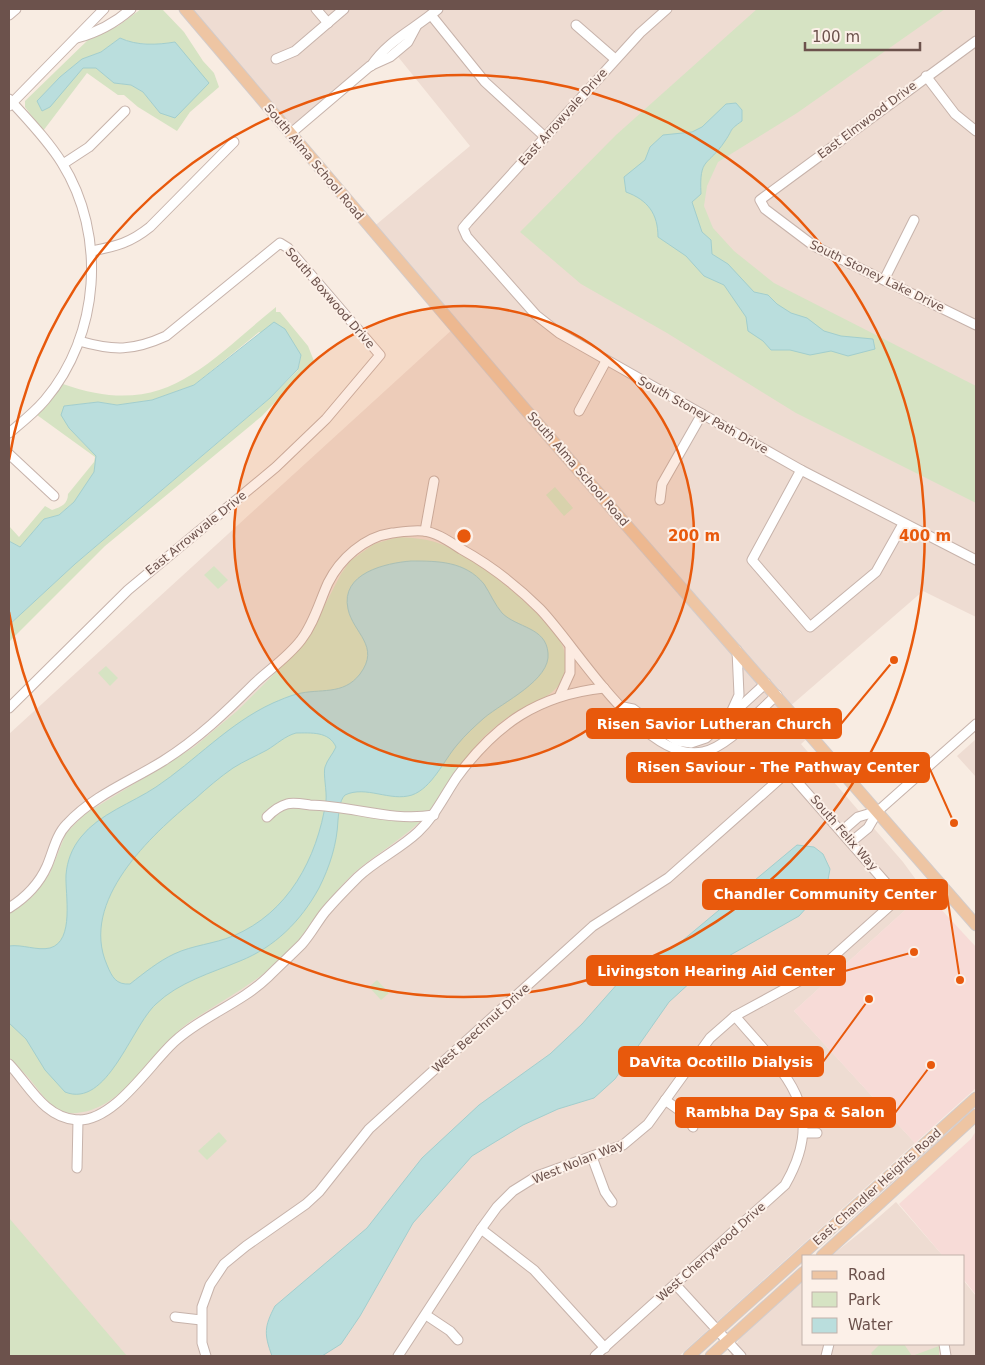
<svg xmlns="http://www.w3.org/2000/svg" width="985" height="1365" viewBox="0 0 985 1365" font-family="'DejaVu Sans',sans-serif">
<style>
.residential{fill:#eedcd2}
.commercial{fill:#f7dbd7}
.green{fill:#d6e3c3;fill-rule:evenodd}
.water{fill:#badedd;stroke:#a2cecd;fill-rule:evenodd}
.lines{fill:none;stroke-linecap:round;stroke-linejoin:round}
.minor-casing{stroke:#c7b3ab;stroke-width:11}
.major-casing{stroke:#d3cbc9;stroke-width:13}
.minor{stroke:#fff;stroke-width:9}
.major{stroke:#eec5a3;stroke-width:11}
.ring{fill:none;stroke:#e8590c;stroke-width:2.5}
.labels{text-anchor:middle;stroke-width:4;stroke-linejoin:round;paint-order:stroke}
.street-label{font-size:12px;fill:#6c524c;stroke:#fcf0e8}
.centre{fill:#e8590c;stroke:#fcf0e8;stroke-width:2.5}
.ring-label{font-size:15px;text-anchor:middle;font-weight:bold;fill:#e8590c;stroke:#fcf0e8;stroke-width:4;stroke-linejoin:round;paint-order:stroke}
.leader{fill:none;stroke:#e8590c;stroke-width:2}
.callout-dot{fill:#e8590c;stroke:#fcf0e8;stroke-width:2}
.callout{fill:#e8590c;stroke:#e8590c;stroke-width:2}
.callout-label{font-size:14px;text-anchor:middle;font-weight:bold;fill:#fff}
</style>
<rect width="100%" height="100%" fill="#f8ece2"/>
<g class="residential">
<polygon points="185,9 976,9 976,617 923,591 788,708 811,735 801,744 903,862 925,892 794,1011 915,1143 679,1356 9,1356 9,734 455,327 371,229 470,146 395,53 370,66 290,134"/>
<polygon points="976,739 976,777 957,756"/>
<polygon points="896,1202 943,1256 831,1256 871,1224"/>
<polygon points="804,1280 804,1344 964,1344 964,1281 976,1296 976,1356 730,1356 740,1338"/>
</g>
<g class="commercial">
<polygon points="925,892 976,947 976,1088 915,1143 794,1011"/>
<polygon points="976,1131 976,1295 964,1280 964,1256 943,1256 899,1204 971,1139"/>
</g>
<g class="green">
<path d="M141,9H162L184,32L203,61L214,73L219,87L190,112L177,131L138,107L124,95H118L87,73L43,131L25,107V101L90,38L118,26ZM120,38C137,46 157,45 175,42L160,113L143,92L131,85L114,83L96,68H83L70,82L37,101L60,77L82,59L101,52Z"/>
<polygon points="757,9 945,9 797,113 718,162 707,186 704,206 713,228 734,251 774,283 976,386 976,503 796,413 667,333 581,284 520,232 616,135"/>
<path d="M276,307V312H280L308,346L314,361L262,416L105,546L9,642V625L75,564L270,398L298,370L301,355L259,332L194,385L152,400L117,405L98,402L64,406L69,428L96,456L94,472L74,502L59,515L44,519L20,547L9,541V526L19,537L45,506L52,510C61,507 68,504 68,494L94,462L95,457L37,415L63,384C164,420 203,366 276,307Z"/>
<polygon points="555,487 573,508 564,516 546,495"/>
<path d="M398,537C415,538 430,539 446,546C480,561 540,610 560,641C566,651 567,663 564,674C558,696 536,700 519,710C506,718 490,730 480,741C461,762 449,789 431,810C409,836 379,851 354,873C331,894 315,923 294,946C265,978 230,996 194,1019C153,1045 128,1108 77,1113C52,1116 41,1091 27,1076C22,1070 15,1065 9,1060V914L32,897L50,873L66,833L85,814L194,747L237,711L305,643L341,574L350,561L374,544Z"/>
<polygon points="214,566 228,580 218,589 204,575"/>
<polygon points="106,666 118,678 110,686 98,673"/>
<polygon points="377,980 389,993 381,1000 369,987"/>
<polygon points="219,1132 227,1141 207,1160 198,1151"/>
<polygon points="9,1218 127,1356 9,1356"/>
<polygon points="880,1344 904,1344 912,1356 939,1346 939,1355 936,1356 873,1356 871,1353"/>
</g>
<g class="water">
<path d="M120,38C137,46 157,45 175,42L209,83L175,118L160,113L143,92L131,85L114,83L96,68H83L50,107L42,111L37,101L60,77L82,59L101,52Z"/>
<path d="M736,103L742,110V121C728,131 734,128 725,141C708,167 699,156 701,194L692,202L702,232L711,240L712,254L728,264L754,292L768,295L777,304L791,313L807,318L824,331L841,336L873,339L875,349L848,356L831,351L810,355L790,350H771L763,341L748,331L746,317L724,285L704,276L686,256L658,237C658,214 648,200 626,192L624,177L645,160L650,147L663,135L692,132L702,127L726,104Z"/>
<polygon points="274,322 285,329 301,355 298,369 270,398 75,564 9,625 9,541 20,547 44,519 59,515 74,502 94,472 96,456 69,428 61,415 64,406 98,402 117,405 152,400 194,385"/>
<path d="M411,561C438,561 465,561 484,584C490,593 495,605 502,613C517,628 546,627 548,653C551,680 503,702 484,718C475,726 465,735 457,745C444,760 432,788 412,795C390,802 366,785 345,795C339,801 339,812 338,820C337,844 330,866 319,888C301,921 275,947 240,961C211,973 179,982 156,1004C131,1027 107,1109 65,1092L45,1070L26,1039L9,1023V946C22,944 37,951 50,948C75,941 65,894 66,875C67,861 72,848 81,837C99,814 132,803 156,787C195,761 229,723 273,703C280,700 289,696 297,694C320,688 343,696 360,674C381,646 353,633 348,609C340,573 386,563 411,561ZM296,733C311,733 329,731 336,747C333,754 327,760 325,767C323,774 327,791 326,801C317,859 288,913 233,936C214,944 193,945 174,954C159,961 144,973 130,984C116,985 112,977 107,965C79,901 151,835 195,799C207,788 220,777 233,768C244,761 256,756 267,750C277,744 285,736 296,733Z"/>
<path d="M797,845L814,847L823,854L830,869L827,885L799,916L704,970L669,1002L615,1079L594,1098L558,1109L523,1125L472,1156L413,1223L360,1316L341,1344L322,1356H272C264,1334 264,1327 275,1306L367,1228L422,1158L479,1105L550,1054L582,1024L634,965L676,946Z"/>
</g>
<g class="lines">
<g class="minor-casing">
<g id="minor">
<polyline points="316,9 328,23"/>
<polyline points="667,9 640,33 468,222 463,228 467,237 536,315 559,333 801,470 976,560"/>
<polyline points="9,15 16,9"/>
<polyline points="431,15 485,82 545,137"/>
<polyline points="576,25 615,59"/>
<path d="M77,38C99,32 115,23 131,9"/>
<polyline points="976,41 760,200 765,209 814,246 976,325"/>
<polyline points="276,59 295,51 344,9"/>
<path d="M371,66C388,40 415,29 438,9"/>
<polyline points="926,76 955,114 976,131"/>
<path d="M9,99C27,119 47,139 62,163C107,235 100,335 45,400C34,413 21,423 9,433"/>
<polyline points="9,106 104,9"/>
<polyline points="290,134 370,66 390,57 408,42 416,27"/>
<polyline points="63,164 89,147 125,111"/>
<path d="M92,251C117,246 130,243 150,227L234,142"/>
<polyline points="884,280 914,220"/>
<polyline points="579,411 606,361"/>
<polyline points="9,454 54,496"/>
<polyline points="801,470 752,560 810,627 876,572 903,524"/>
<polyline points="660,500 662,484 702,414"/>
<polyline points="425,531 434,481"/>
<polyline points="737,650 739,695 729,717 740,728 759,721 803,725"/>
<polyline points="560,695 570,673 570,648"/>
<polyline points="623,707 633,709 677,741 691,743 706,738 766,683"/>
<path d="M9,708L128,590L276,467L326,419L380,355L288,248L280,243L166,336C133,351 114,351 79,341"/>
<path d="M267,817C273,811 279,806 287,804C293,802 303,804 310,805C353,806 391,822 434,815"/>
<polyline points="842,831 858,817 878,811"/>
<polyline points="851,842 868,828 878,811 976,724"/>
<path d="M9,908C25,898 39,884 47,866C53,852 56,835 67,824C94,795 131,781 163,761C198,739 226,712 255,683C270,669 288,657 301,640C314,623 319,603 328,583C340,559 364,537 392,533C401,532 413,530 423,531C436,532 450,542 461,549C490,565 516,585 540,609C576,646 645,764 703,752C728,747 757,712 777,695"/>
<path d="M9,1064C29,1085 44,1118 77,1120C114,1122 149,1065 174,1042C202,1016 240,1004 268,977C279,966 291,955 302,944C311,934 317,922 325,912C335,900 347,888 358,877C376,860 400,849 418,832C435,816 444,796 457,777C496,724 538,695 604,688"/>
<polyline points="665,1100 686,1115 693,1127"/>
<polyline points="805,1133 817,1133"/>
<polyline points="592,1157 605,1192 612,1202"/>
<polyline points="77,1168 78,1120"/>
<polyline points="481,1229 534,1270 605,1348"/>
<polyline points="675,1284 741,1356"/>
<polyline points="426,1315 450,1331 458,1340"/>
<polyline points="175,1317 201,1320"/>
<polyline points="944,1344 946,1356"/>
<polyline points="206,1356 202,1343 202,1307 210,1285 224,1264 246,1246 306,1204 319,1192 369,1129 593,926 668,878 783,776 793,777 893,891 896,896 892,904 816,972 735,1016 710,1038 648,1124 623,1145 537,1176 513,1191 497,1207 481,1229 398,1356"/>
<path d="M595,1356L785,1185C830,1107 783,1073 735,1016"/>
<polyline points="826,1356 829,1344"/>
</g>
</g>
<g class="major-casing">
<g id="major">
<polyline points="185,9 524,408 976,925"/>
<polyline points="822,1256 976,1115"/>
<polyline points="689,1356 976,1098"/>
<polyline points="711,1356 804,1272"/>
</g>
</g>
<use href="#minor" class="minor"/>
<use href="#major" class="major"/>
</g>
<circle cx="464" cy="536" r="230" fill="#e8590c" fill-opacity=".12"/>
<g class="ring">
<circle cx="464" cy="536" r="230"/>
<path d="M9 460A461 461 0 1 1 9 612"/>
</g>
<g class="labels">
<g class="street-label">
<text transform="translate(563 117) rotate(-48)" y="4">East Arrowvale Drive</text>
<text transform="translate(867 120) rotate(-37)" y="4">East Elmwood Drive</text>
<text transform="translate(314 162) rotate(50)" y="4">South Alma School Road</text>
<text transform="translate(877 276) rotate(26)" y="4">South Stoney Lake Drive</text>
<text transform="translate(330 298) rotate(49)" y="4">South Boxwood Drive</text>
<text transform="translate(703 415) rotate(29)" y="4">South Stoney Path Drive</text>
<text transform="translate(578 469) rotate(49)" y="4">South Alma School Road</text>
<text transform="translate(196 533) rotate(-39)" y="4">East Arrowvale Drive</text>
<text transform="translate(844 833) rotate(49)" y="4">South Felix Way</text>
<text transform="translate(481 1028) rotate(-42)" y="4">West Beechnut Drive</text>
<text transform="translate(578 1162) rotate(-22)" y="4">West Nolan Way</text>
<text transform="translate(877 1187) rotate(-42)" y="4">East Chandler Heights Road</text>
<text transform="translate(711 1252) rotate(-42)" y="4">West Cherrywood Drive</text>
</g>
</g>
<circle cx="464" cy="536" r="8" class="centre"/>
<g class="ring-label">
<text x="694" y="541">200 m</text>
<text x="925" y="541">400 m</text>
</g>
<path class="leader" d="M894 660L841 724M954 823L929 767M960 980L947 895M914 952L845 971M869 999L823 1062M931 1065L895 1113"/>
<g class="callout-dot">
<circle cx="894" cy="660" r="5"/>
<circle cx="954" cy="823" r="5"/>
<circle cx="960" cy="980" r="5"/>
<circle cx="914" cy="952" r="5"/>
<circle cx="869" cy="999" r="5"/>
<circle cx="931" cy="1065" r="5"/>
</g>
<g class="callout">
<rect x="587" y="709" width="254" height="29" rx="5"/>
<rect x="627" y="753" width="302" height="29" rx="5"/>
<rect x="703" y="880" width="244" height="29" rx="5"/>
<rect x="587" y="956" width="258" height="29" rx="5"/>
<rect x="619" y="1047" width="204" height="29" rx="5"/>
<rect x="676" y="1098" width="219" height="29" rx="5"/>
</g>
<g class="callout-label">
<text x="714" y="729">Risen Savior Lutheran Church</text>
<text x="778" y="772">Risen Saviour - The Pathway Center</text>
<text x="825" y="899">Chandler Community Center</text>
<text x="716" y="976">Livingston Hearing Aid Center</text>
<text x="721" y="1067">DaVita Ocotillo Dialysis</text>
<text x="785" y="1117">Rambha Day Spa &amp; Salon</text>
</g>
<rect width="985" height="1365" fill="none" stroke="#6c524c" stroke-width="20"/>
<rect x="802" y="1255" width="162" height="90" fill="#fcf0e8" stroke="#c2b1aa"/>
<rect x="812" y="1271" width="25" height="8" fill="#eec5a3" stroke="#c2b1aa"/>
<text x="848" y="1280" font-size="15" fill="#6c524c">Road</text>
<rect x="812" y="1292" width="25" height="15" fill="#d6e3c3" stroke="#c2b1aa"/>
<text x="848" y="1305" font-size="15" fill="#6c524c">Park</text>
<rect x="812" y="1318" width="25" height="15" fill="#badedd" stroke="#c2b1aa"/>
<text x="848" y="1330" font-size="15" fill="#6c524c">Water</text>
<path d="M805 42v8h115v-8" fill="none" stroke="#6c524c" stroke-width="2.5"/>
<text x="812" y="42" font-size="15" fill="#6c524c" stroke="#fcf0e8" stroke-width="4" paint-order="stroke">100 m</text>
</svg>
